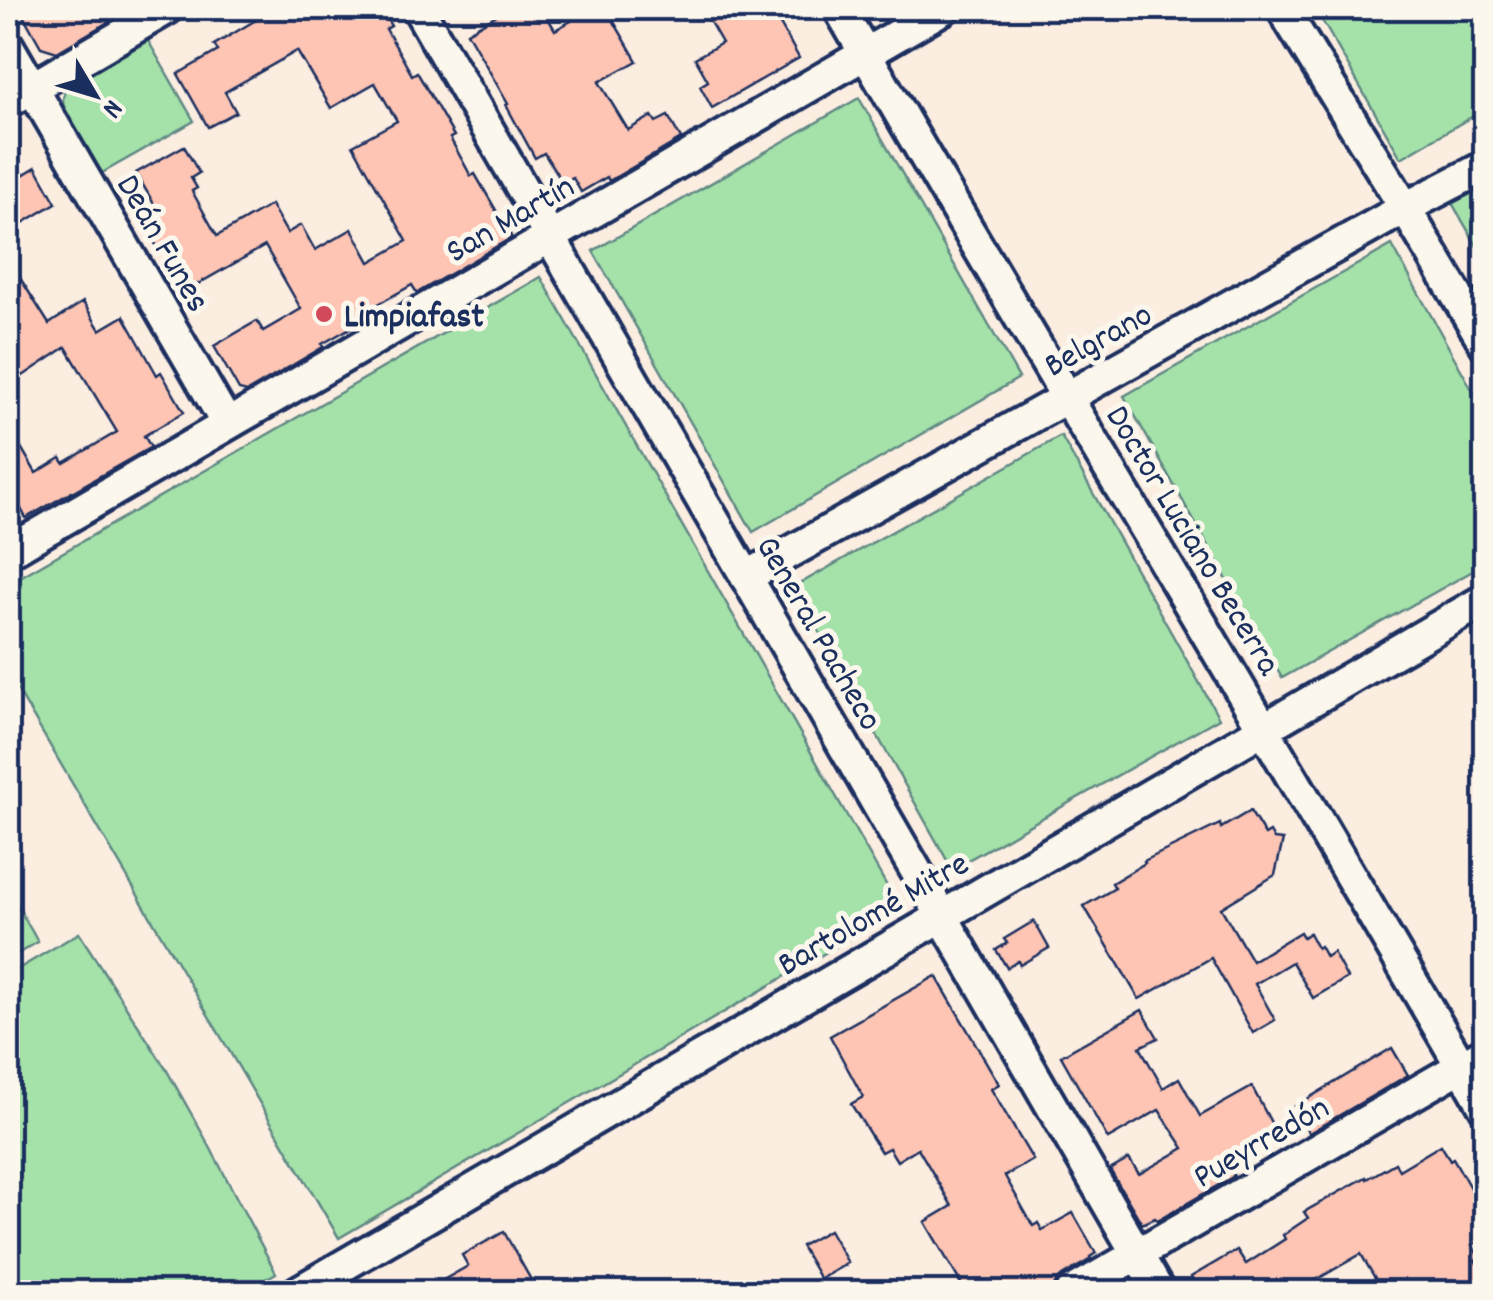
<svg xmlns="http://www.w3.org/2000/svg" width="1493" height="1300" viewBox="0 0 1493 1300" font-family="Dekko,sans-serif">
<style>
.green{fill:#a5e2a9;stroke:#608884;stroke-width:2.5}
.building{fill:#fec5b4;stroke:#1b2f5e;stroke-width:2.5}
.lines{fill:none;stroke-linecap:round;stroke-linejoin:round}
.minor-casing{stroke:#1b2f5e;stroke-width:38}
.minor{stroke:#fbf7ec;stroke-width:30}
.poi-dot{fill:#d1495b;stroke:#fbf7ec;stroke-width:4}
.labels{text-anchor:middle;stroke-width:10;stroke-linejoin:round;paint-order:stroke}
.street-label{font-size:35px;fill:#1b2f5e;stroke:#fbf7ec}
.poi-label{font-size:35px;font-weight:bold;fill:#1b2f5e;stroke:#fbf7ec;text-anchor:start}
</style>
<rect width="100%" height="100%" fill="#fcede1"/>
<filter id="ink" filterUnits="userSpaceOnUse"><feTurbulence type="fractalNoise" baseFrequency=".01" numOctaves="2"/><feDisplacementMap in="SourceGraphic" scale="20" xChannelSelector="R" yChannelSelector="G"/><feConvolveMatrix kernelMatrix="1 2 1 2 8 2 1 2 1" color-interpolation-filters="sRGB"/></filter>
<g filter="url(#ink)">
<g class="green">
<polygon points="1315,8 1485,8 1485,109 1401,158"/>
<path d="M146,37L194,121L102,173L65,111C60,97 64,87 77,78Z"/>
<polygon points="859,98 1019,378 753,532 593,251"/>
<polygon points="1485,184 1485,260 1452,203"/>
<polygon points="1392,245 1485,413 1485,564 1282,678 1124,396"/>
<polygon points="541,277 900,909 339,1238 8,674 8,584"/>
<polygon points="1061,436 1219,718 952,869 794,587"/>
<polygon points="8,889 38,942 8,959"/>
<polygon points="79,933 166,1069 210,1147 276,1273 243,1292 8,1292 8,975"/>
</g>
<g class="building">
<polygon points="19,8 132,8 57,52 41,47"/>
<polygon points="276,8 380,8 391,26 386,29 412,75 417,72 454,136 450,138 471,176 475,174 511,236 511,238 417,293 412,285 354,318 357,324 322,344 323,347 247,392 239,390 214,346 257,321 263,331 301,309 265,246 189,289 165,247 159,250 142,220 158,211 136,173 184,146 199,173 191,178 197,188 192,191 217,236 271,205 287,233 301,225 315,250 352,229 370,262 407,241 353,145 397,121 375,83 331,108 297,51 225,92 236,112 208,127 178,74 218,51 214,45"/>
<polygon points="509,8 542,8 555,30 594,8 606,8 637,61 599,82 628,130 652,116 656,122 668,116 681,139 609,181 607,177 581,192 573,178 563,184 544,153 535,158 506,105 508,104 467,32"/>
<polygon points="702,8 771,8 799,58 712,108 700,86 708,81 695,58 722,43"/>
<polygon points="36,167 56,203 8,232 8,184"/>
<polygon points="8,259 49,324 83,302 100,330 124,316 157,375 161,372 184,412 144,436 151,447 26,518 8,485 8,425 36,473 61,458 64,463 117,432 66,347 8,386"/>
<polygon points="1250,811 1265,835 1270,832 1274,839 1283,840 1275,875 1221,908 1252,961 1300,932 1303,937 1309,933 1317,948 1320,946 1326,957 1333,952 1347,978 1313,998 1292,962 1255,984 1275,1020 1253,1033 1211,958 1139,999 1084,906 1115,888 1112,883 1145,863 1144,861 1220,824 1221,828"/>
<polygon points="1034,921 1049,948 1020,965 1018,961 1007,968 996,950 1007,943 1004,939"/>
<polygon points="936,976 999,1084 991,1089 1033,1160 1005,1176 1033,1226 1038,1223 1042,1230 1073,1213 1096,1253 1090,1257 1091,1259 1062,1276 1056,1282 1052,1292 966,1292 925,1222 952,1206 918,1148 897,1161 889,1148 881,1152 851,1104 863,1097 830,1036"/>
<polygon points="1142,1010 1158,1038 1140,1047 1163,1088 1179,1078 1200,1116 1252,1087 1276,1132 1224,1159 1234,1176 1167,1215 1157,1220 1155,1218 1142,1224 1110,1170 1129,1159 1139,1174 1184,1148 1159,1110 1108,1139 1061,1056"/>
<polygon points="1392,1048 1408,1075 1309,1133 1294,1107"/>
<polygon points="1441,1145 1450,1160 1453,1158 1473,1193 1486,1185 1486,1237 1472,1245 1479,1257 1475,1260 1484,1276 1473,1282 1479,1292 1383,1292 1361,1254 1295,1292 1200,1292 1191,1277 1237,1250 1246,1264 1285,1239 1283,1235 1308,1218 1304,1212 1366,1177 1367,1179 1395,1163 1399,1170"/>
<polygon points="829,1230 848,1263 820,1279 801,1246"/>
<polygon points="504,1232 531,1280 527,1283 534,1292 422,1292 468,1266 462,1255"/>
</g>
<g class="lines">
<g class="minor-casing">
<g id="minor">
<polyline points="418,8 1159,1292"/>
<path d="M839,8C1051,377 1274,740 1486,1109"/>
<polyline points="1282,8 1405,208 1486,345"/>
<polyline points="8,46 227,424"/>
<polyline points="8,102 168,8"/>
<polyline points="8,552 944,8"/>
<polyline points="746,577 1405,208 1486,166"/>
<polyline points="298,1292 1486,599"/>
<polyline points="1072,1292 1486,1052"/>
</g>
</g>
<use href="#minor" class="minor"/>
</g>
</g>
<circle class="poi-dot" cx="324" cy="314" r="10"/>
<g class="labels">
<g class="street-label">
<text transform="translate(509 217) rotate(-30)" y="12">San Martín</text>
<text transform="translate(165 242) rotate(60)" y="12">Deán Funes</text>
<text transform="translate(1097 338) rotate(-29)" y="12">Belgrano</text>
<text transform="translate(1195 539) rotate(59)" y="12">Doctor Luciano Becerra</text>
<text transform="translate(821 632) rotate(60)" y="12">General Pacheco</text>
<text transform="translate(872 912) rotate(-30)" y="12">Bartolomé Mitre</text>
<text transform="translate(1260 1140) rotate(-30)" y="12">Pueyrredón</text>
</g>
<g class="poi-label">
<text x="344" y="326">Limpiafast</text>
</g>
</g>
<rect width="1493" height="1300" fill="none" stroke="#fbf7ec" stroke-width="40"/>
<rect x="20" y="20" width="1453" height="1260" fill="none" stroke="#1b2f5e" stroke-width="4" filter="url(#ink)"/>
<g transform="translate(95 95) rotate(128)" stroke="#fbf7ec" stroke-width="8" paint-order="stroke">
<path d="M0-8L18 38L0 25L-18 38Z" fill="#1b2f5e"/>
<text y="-15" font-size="28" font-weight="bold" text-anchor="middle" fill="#1b2f5e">N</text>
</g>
</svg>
